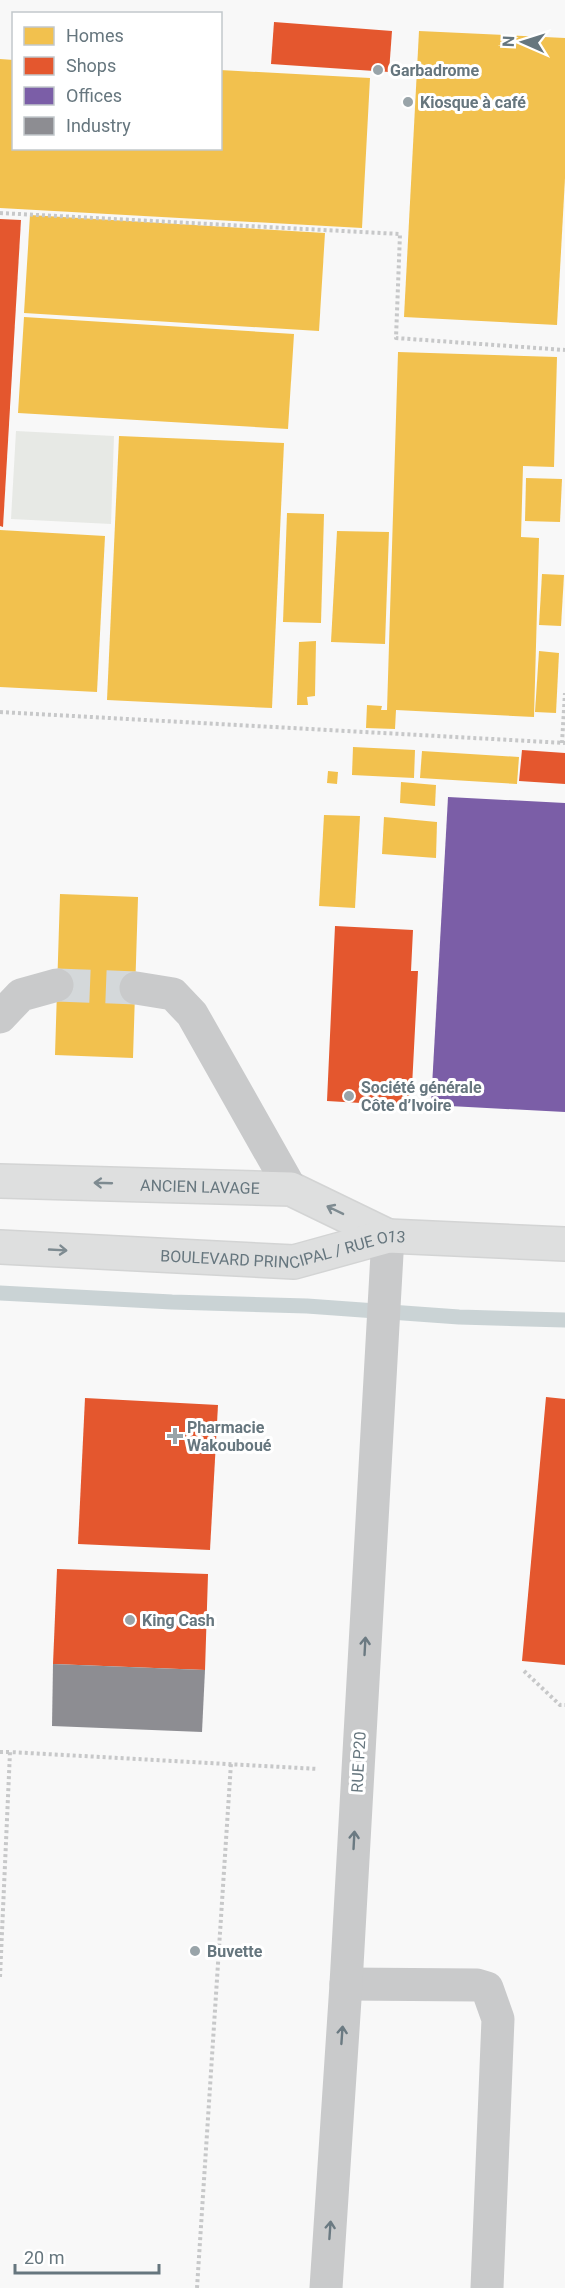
<svg xmlns="http://www.w3.org/2000/svg" width="565" height="2288" viewBox="0 0 565 2288" font-family="Roboto,sans-serif">
<style>
.green{fill:#e7e9e5}
.homes{fill:#f2c14e}
.shops{fill:#e4572e}
.offices{fill:#7b5ea7}
.industry{fill:#8d8d92}
.lines{fill:none;stroke-linecap:round;stroke-linejoin:round}
.stream{stroke:#cad3d5;stroke-width:15}
.minor-tunnel{stroke:#d4d8da;stroke-width:33;stroke-dasharray:33 16;stroke-linecap:butt}
.major-casing{stroke:#d3d4d4;stroke-width:36}
.path{stroke:#c7c8c9;stroke-width:4;stroke-dasharray:3 3;stroke-linecap:butt}
.minor{stroke:#c9cacb;stroke-width:33}
.major{stroke:#dedfdf;stroke-width:33}
.oneway{stroke:#7e8b91}
.oneway2{stroke:#6b7a82}
.poi-dot{fill:#99a4a9;stroke:#fff;stroke-width:2}
.labels{text-anchor:middle;stroke-width:6;stroke-linejoin:round;paint-order:stroke}
.poi-label{font-size:16px;font-weight:bold;fill:#66767e;stroke:#fff;text-anchor:start}
.street-label{font-size:16px;fill:#66767e;stroke:#fff}
</style>
<rect width="100%" height="100%" fill="#f8f8f8"/>
<polygon class="green" points="16,431 114,436 111,524 11,519"/>
<g class="homes">
<polygon points="419,31 565,38 565,178 557,325 404,317"/>
<polygon points="0,59 14,60 14,148 220,148 220,70 370,78 362,228 0,208"/>
<polygon points="30,215 325,233 319,331 24,313"/>
<polygon points="24,317 294,334 288,429 18,413"/>
<polygon points="398,352 557,357 554,467 523,466 521,537 539,538 534,717 396,710 395,729 366,728 367,705 382,706 381,710 387,710"/>
<polygon points="119,436 284,443 272,708 107,700"/>
<polygon points="526,478 562,479 560,522 525,521"/>
<polygon points="287,513 324,514 321,623 283,622"/>
<polygon points="0,530 105,536 97,692 0,687"/>
<polygon points="337,531 389,532 385,644 331,642"/>
<polygon points="542,574 564,575 561,626 539,625"/>
<polygon points="316,641 315,696 307,697 308,705 297,705 299,642"/>
<polygon points="539,651 559,653 556,713 535,712"/>
<polygon points="353,747 415,750 414,778 352,775"/>
<polygon points="422,751 519,757 517,784 420,778"/>
<polygon points="328,771 338,772 337,784 327,783"/>
<polygon points="401,782 436,785 435,806 400,803"/>
<polygon points="324,815 360,816 355,908 319,906"/>
<polygon points="384,817 437,822 436,858 382,854"/>
<polygon points="60,894 138,897 133,1058 55,1055"/>
</g>
<g class="shops">
<polygon points="274,22 392,31 389,72 271,64"/>
<polygon points="0,219 21,220 3,527 0,526"/>
<polygon points="522,750 565,753 565,784 519,781"/>
<polygon points="335,926 413,930 411,971 418,971 411,1106 327,1101"/>
<polygon points="546,1397 565,1399 565,1665 522,1661"/>
<polygon points="85,1398 218,1405 210,1550 78,1544"/>
<polygon points="57,1569 208,1574 205,1670 53,1664"/>
</g>
<polygon class="offices" points="448,797 565,803 565,1112 431,1105"/>
<polygon class="industry" points="53,1664 205,1670 202,1732 52,1726"/>
<g class="lines">
<polyline class="stream" points="0,1293 172,1302 307,1306 459,1317 565,1320"/>
<polyline class="minor-tunnel" points="57,985 136,988"/>
<g class="major-casing">
<g id="major">
<path id="s1" d="M0,1181L291,1189L388,1236"/>
<path id="s2" d="M0,1247L294,1262L388,1236L565,1244"/>
</g>
</g>
<g class="path">
<polyline points="0,213 400,234 396,338 565,350"/>
<polyline points="0,712 565,743"/>
<polyline points="562,743 565,693"/>
<polyline points="524,1671 560,1705 565,1705"/>
<polyline points="0,1752 10,1752"/>
<polyline points="0,1977 10,1752 318,1769"/>
<polyline points="197,2288 231,1763"/>
</g>
<g class="minor">
<polyline points="136,988 173,994 192,1014 291,1189"/>
<polyline points="0,1017 21,995 57,985"/>
<polyline points="346,1984 477,1985 487,1988 498,2019 487,2288"/>
<polyline points="326,2288 346,1984 388,1236"/>
</g>
<use href="#major" class="major"/>
</g>
<defs><path id="oneway-shaft" d="M-6 0H5M1.5-3L5.5 0L1.5 3" fill="none" stroke-width="1.6" stroke-linecap="round" stroke-linejoin="round" transform="scale(1.5)"/></defs>
<g class="oneway">
<use href="#oneway-shaft" transform="translate(103 1183) rotate(-178)"/>
<use href="#oneway-shaft" transform="translate(335 1210) rotate(-154)"/>
<use href="#oneway-shaft" transform="translate(58 1250) rotate(3)"/>
</g>
<g class="oneway2">
<use href="#oneway-shaft" transform="translate(365 1646) rotate(-87)"/>
<use href="#oneway-shaft" transform="translate(354 1840) rotate(-87)"/>
<use href="#oneway-shaft" transform="translate(342 2035) rotate(-86)"/>
<use href="#oneway-shaft" transform="translate(330 2230) rotate(-86)"/>
</g>
<g class="poi-dot">
<circle cx="378" cy="70" r="6"/>
<circle cx="408" cy="102" r="6"/>
<circle cx="349" cy="1096" r="6"/>
<path d="M172 1427h6v6h6v6h-6v6h-6v-6h-6v-6h6z"/>
<circle cx="130" cy="1620" r="6"/>
<circle cx="195" cy="1951" r="6"/>
</g>
<g class="labels">
<g class="poi-label">
<text x="390" y="76">Garbadrome</text>
<text x="420" y="108">Kiosque à café</text>
<text x="361" y="1093">Société générale<tspan x="361" dy="18">Côte d’Ivoire</tspan></text>
<text x="187" y="1433">Pharmacie<tspan x="187" dy="18">Wakouboué</tspan></text>
<text x="142" y="1626">King Cash</text>
<text x="207" y="1957">Buvette</text>
</g>
<g class="street-label">
<text dy="6" stroke="none"><textPath href="#s1" startOffset="200">ANCIEN LAVAGE</textPath></text>
<text dy="6" stroke="none"><textPath href="#s2" startOffset="285">BOULEVARD PRINCIPAL / RUE O13</textPath></text>
<text transform="translate(358 1762) rotate(-87)" y="6">RUE P20</text>
</g>
</g>
<rect x="12" y="12" width="210" height="138" fill="#ffffff" stroke="#c2c8cb" stroke-width="1.5"/>
<rect x="24" y="27" width="30" height="18" fill="#f2c14e" stroke="#c2c8cb" stroke-width="1.5"/>
<text x="66" y="42" font-size="18" fill="#66767e">Homes</text>
<rect x="24" y="57" width="30" height="18" fill="#e4572e" stroke="#c2c8cb" stroke-width="1.5"/>
<text x="66" y="72" font-size="18" fill="#66767e">Shops</text>
<rect x="24" y="87" width="30" height="18" fill="#7b5ea7" stroke="#c2c8cb" stroke-width="1.5"/>
<text x="66" y="102" font-size="18" fill="#66767e">Offices</text>
<rect x="24" y="117" width="30" height="18" fill="#8d8d92" stroke="#c2c8cb" stroke-width="1.5"/>
<text x="66" y="132" font-size="18" fill="#66767e">Industry</text>
<g transform="translate(523 42) rotate(273)" stroke="#ffffff" stroke-width="4.5" paint-order="stroke">
<path d="M0-4.5L10 22L0 15L-10 22Z" fill="#66767e"/>
<text y="-9" font-size="16" font-weight="bold" text-anchor="middle" fill="#66767e">N</text>
</g>
<path d="M15 2264v9h144v-9" fill="none" stroke="#66767e" stroke-width="3"/>
<text x="24" y="2264" font-size="18" fill="#66767e" stroke="#ffffff" stroke-width="4.5" paint-order="stroke">20 m</text>
</svg>
